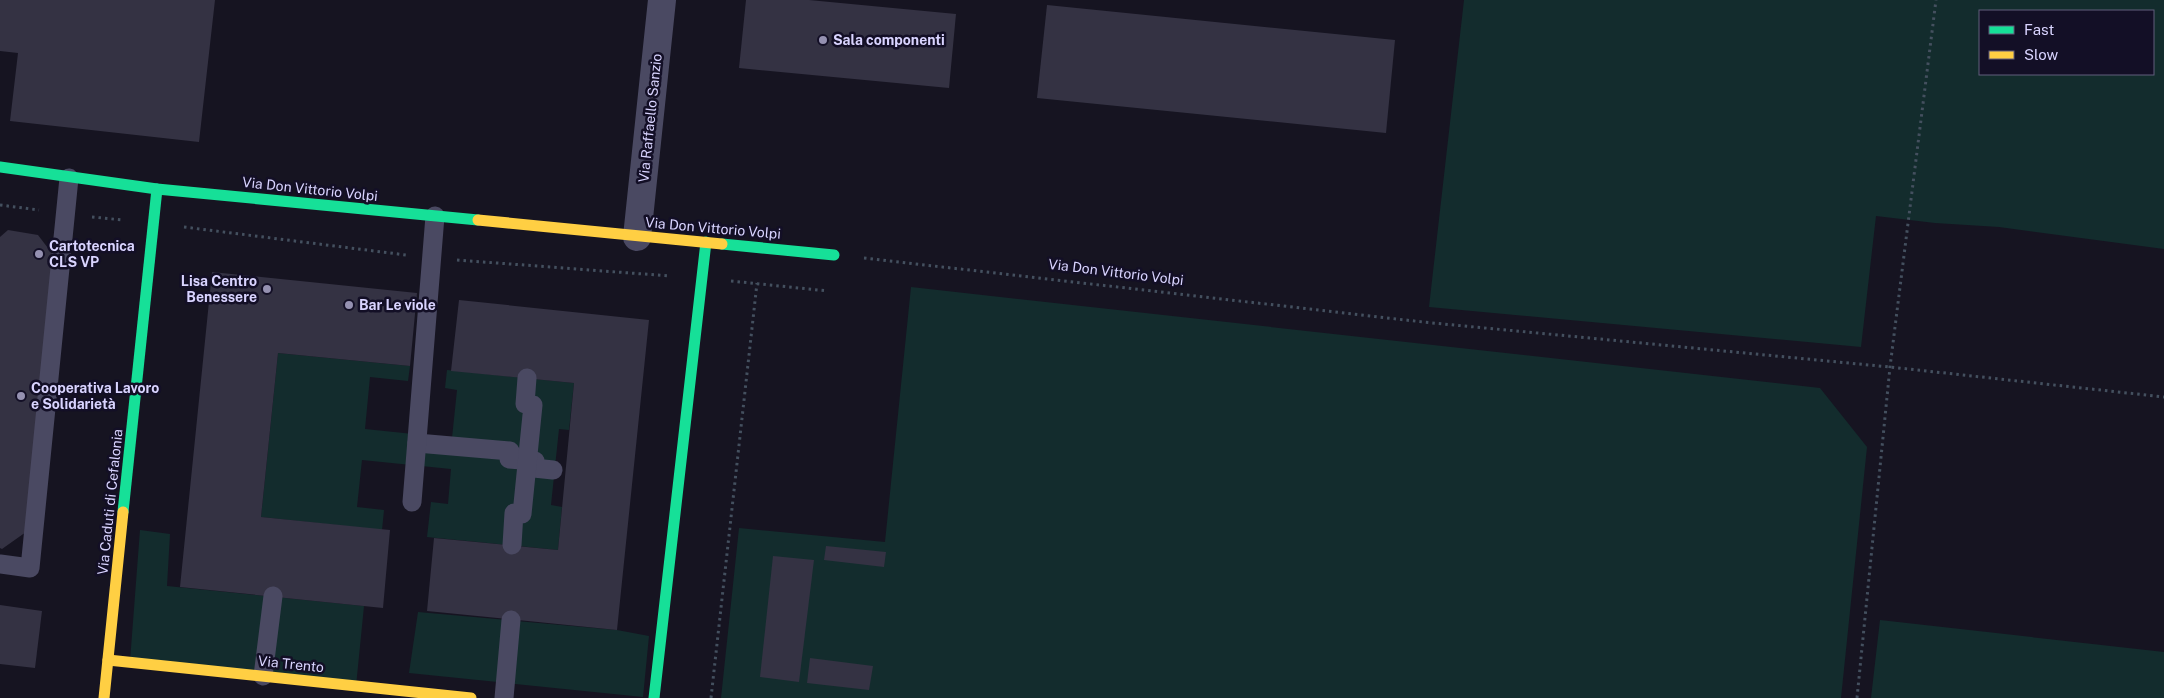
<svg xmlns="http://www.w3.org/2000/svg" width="2164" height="698" viewBox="0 0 2164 698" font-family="'Public Sans',sans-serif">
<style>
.green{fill:#132c2d;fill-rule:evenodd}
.building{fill:#343243}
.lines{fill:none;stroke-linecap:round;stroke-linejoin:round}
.path{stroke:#44505f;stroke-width:3;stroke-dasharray:2.5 4;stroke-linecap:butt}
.lane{stroke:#4a4962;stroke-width:19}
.street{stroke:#4a4962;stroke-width:28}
.fast{stroke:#16e098;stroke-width:11}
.slow{stroke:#ffcf43;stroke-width:11}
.poi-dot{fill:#9591b1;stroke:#130f26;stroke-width:2}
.labels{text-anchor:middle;stroke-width:5;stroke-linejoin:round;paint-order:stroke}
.poi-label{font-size:14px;font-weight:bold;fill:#d9d4ff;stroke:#130f26;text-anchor:start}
.street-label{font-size:14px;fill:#d9d4ff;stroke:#130f26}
</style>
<rect width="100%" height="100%" fill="#161421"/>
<g class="green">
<path d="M1464,0H2164V249L1999,227L1935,223L1876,216L1861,347L1429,307ZM1980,11H2153V74H1980Z"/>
<polygon points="911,287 1820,388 1867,447 1841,698 721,698 739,528 885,542"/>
<polygon points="278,353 410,366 408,381 370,377 365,429 452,438 457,390 445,388 447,370 574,383 569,430 559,429 551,505 562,507 558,550 427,537 431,502 448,504 451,469 362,460 357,507 384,510 382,530 261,517"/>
<polygon points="140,530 170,534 167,586 364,606 356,686 130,661"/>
<polygon points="418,612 617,630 649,636 643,697 409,673"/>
<polygon points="1880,620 2164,652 2164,698 1871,698"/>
</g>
<g class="building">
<polygon points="0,0 215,0 199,142 10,121 18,53 0,51"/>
<polygon points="746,0 809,0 956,14 949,88 739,68"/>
<polygon points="1047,5 1395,40 1386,133 1037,98"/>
<polygon points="8,230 38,235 57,260 26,532 2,549 0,548 0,237"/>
<polygon points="212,272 417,293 410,366 278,353 261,517 390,530 383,608 180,587"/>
<polygon points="459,300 649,320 617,630 427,611 434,538 558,550 574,383 451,371"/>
<polygon points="826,546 886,552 884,567 824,560"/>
<polygon points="773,556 814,560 799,682 760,677"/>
<polygon points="0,605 42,611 35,668 0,664"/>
<polygon points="810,658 873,666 869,690 807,683"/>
</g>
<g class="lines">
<g class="path">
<polyline points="0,205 39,210"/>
<polyline points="92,217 123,220"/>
<polyline points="184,227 406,255"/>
<polyline points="864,258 1423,322 1890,367 2164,397"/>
<polyline points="457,260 670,276"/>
<polyline points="731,281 828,291"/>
<polyline points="711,698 757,283"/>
<polyline points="1857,698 1890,367 1936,0"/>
</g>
<g class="lane">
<polyline points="417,443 510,451 509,459 535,461 534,468 553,470"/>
<polyline points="412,502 435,216"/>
<polyline points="512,545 514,513 522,514 533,405 525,404 527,378"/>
<polyline points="0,564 30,568 69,178"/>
<polyline points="263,676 273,596"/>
<polyline points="504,698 511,620"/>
</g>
<polyline class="street" points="637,237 662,0"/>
<g class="fast">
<polyline points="0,167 157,189 478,220"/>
<polyline points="722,244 834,255"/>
<polyline points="123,512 157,189"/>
<polyline points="654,698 706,242"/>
</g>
<g class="slow">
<polyline points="478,220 722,244"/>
<polyline points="108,660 471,698"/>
<polyline points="104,698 123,512"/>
</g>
</g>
<g class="poi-dot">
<circle cx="823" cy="40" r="5"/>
<circle cx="39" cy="254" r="5"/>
<circle cx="267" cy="289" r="5"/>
<circle cx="349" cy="305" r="5"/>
<circle cx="21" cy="396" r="5"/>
</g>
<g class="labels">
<g class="poi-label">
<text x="833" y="45">Sala componenti</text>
<text x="49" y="251">Cartotecnica<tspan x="49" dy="16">CLS VP</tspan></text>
<text x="257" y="286" text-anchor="end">Lisa Centro<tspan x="257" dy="16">Benessere</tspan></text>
<text x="359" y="310">Bar Le viole</text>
<text x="31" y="393">Cooperativa Lavoro<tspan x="31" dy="16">e Solidarietà</tspan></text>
</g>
<g class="street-label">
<text transform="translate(650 118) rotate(-84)" y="5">Via Raffaello Sanzio</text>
<text transform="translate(310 189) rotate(6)" y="5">Via Don Vittorio Volpi</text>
<text transform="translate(713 228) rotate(5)" y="5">Via Don Vittorio Volpi</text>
<text transform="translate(1116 272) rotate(7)" y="5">Via Don Vittorio Volpi</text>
<text transform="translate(110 502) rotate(-84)" y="5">Via Caduti di Cefalonia</text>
<text transform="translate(291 664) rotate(6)" y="5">Via Trento</text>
</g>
</g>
<rect x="1979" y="10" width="175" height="65" fill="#130f26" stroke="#625e7d"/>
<rect x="1989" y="26" width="25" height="8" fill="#16e098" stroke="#625e7d"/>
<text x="2024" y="35" font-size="15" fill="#d9d4ff">Fast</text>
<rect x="1989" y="51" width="25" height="8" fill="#ffcf43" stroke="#625e7d"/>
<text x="2024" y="60" font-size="15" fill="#d9d4ff">Slow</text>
</svg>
